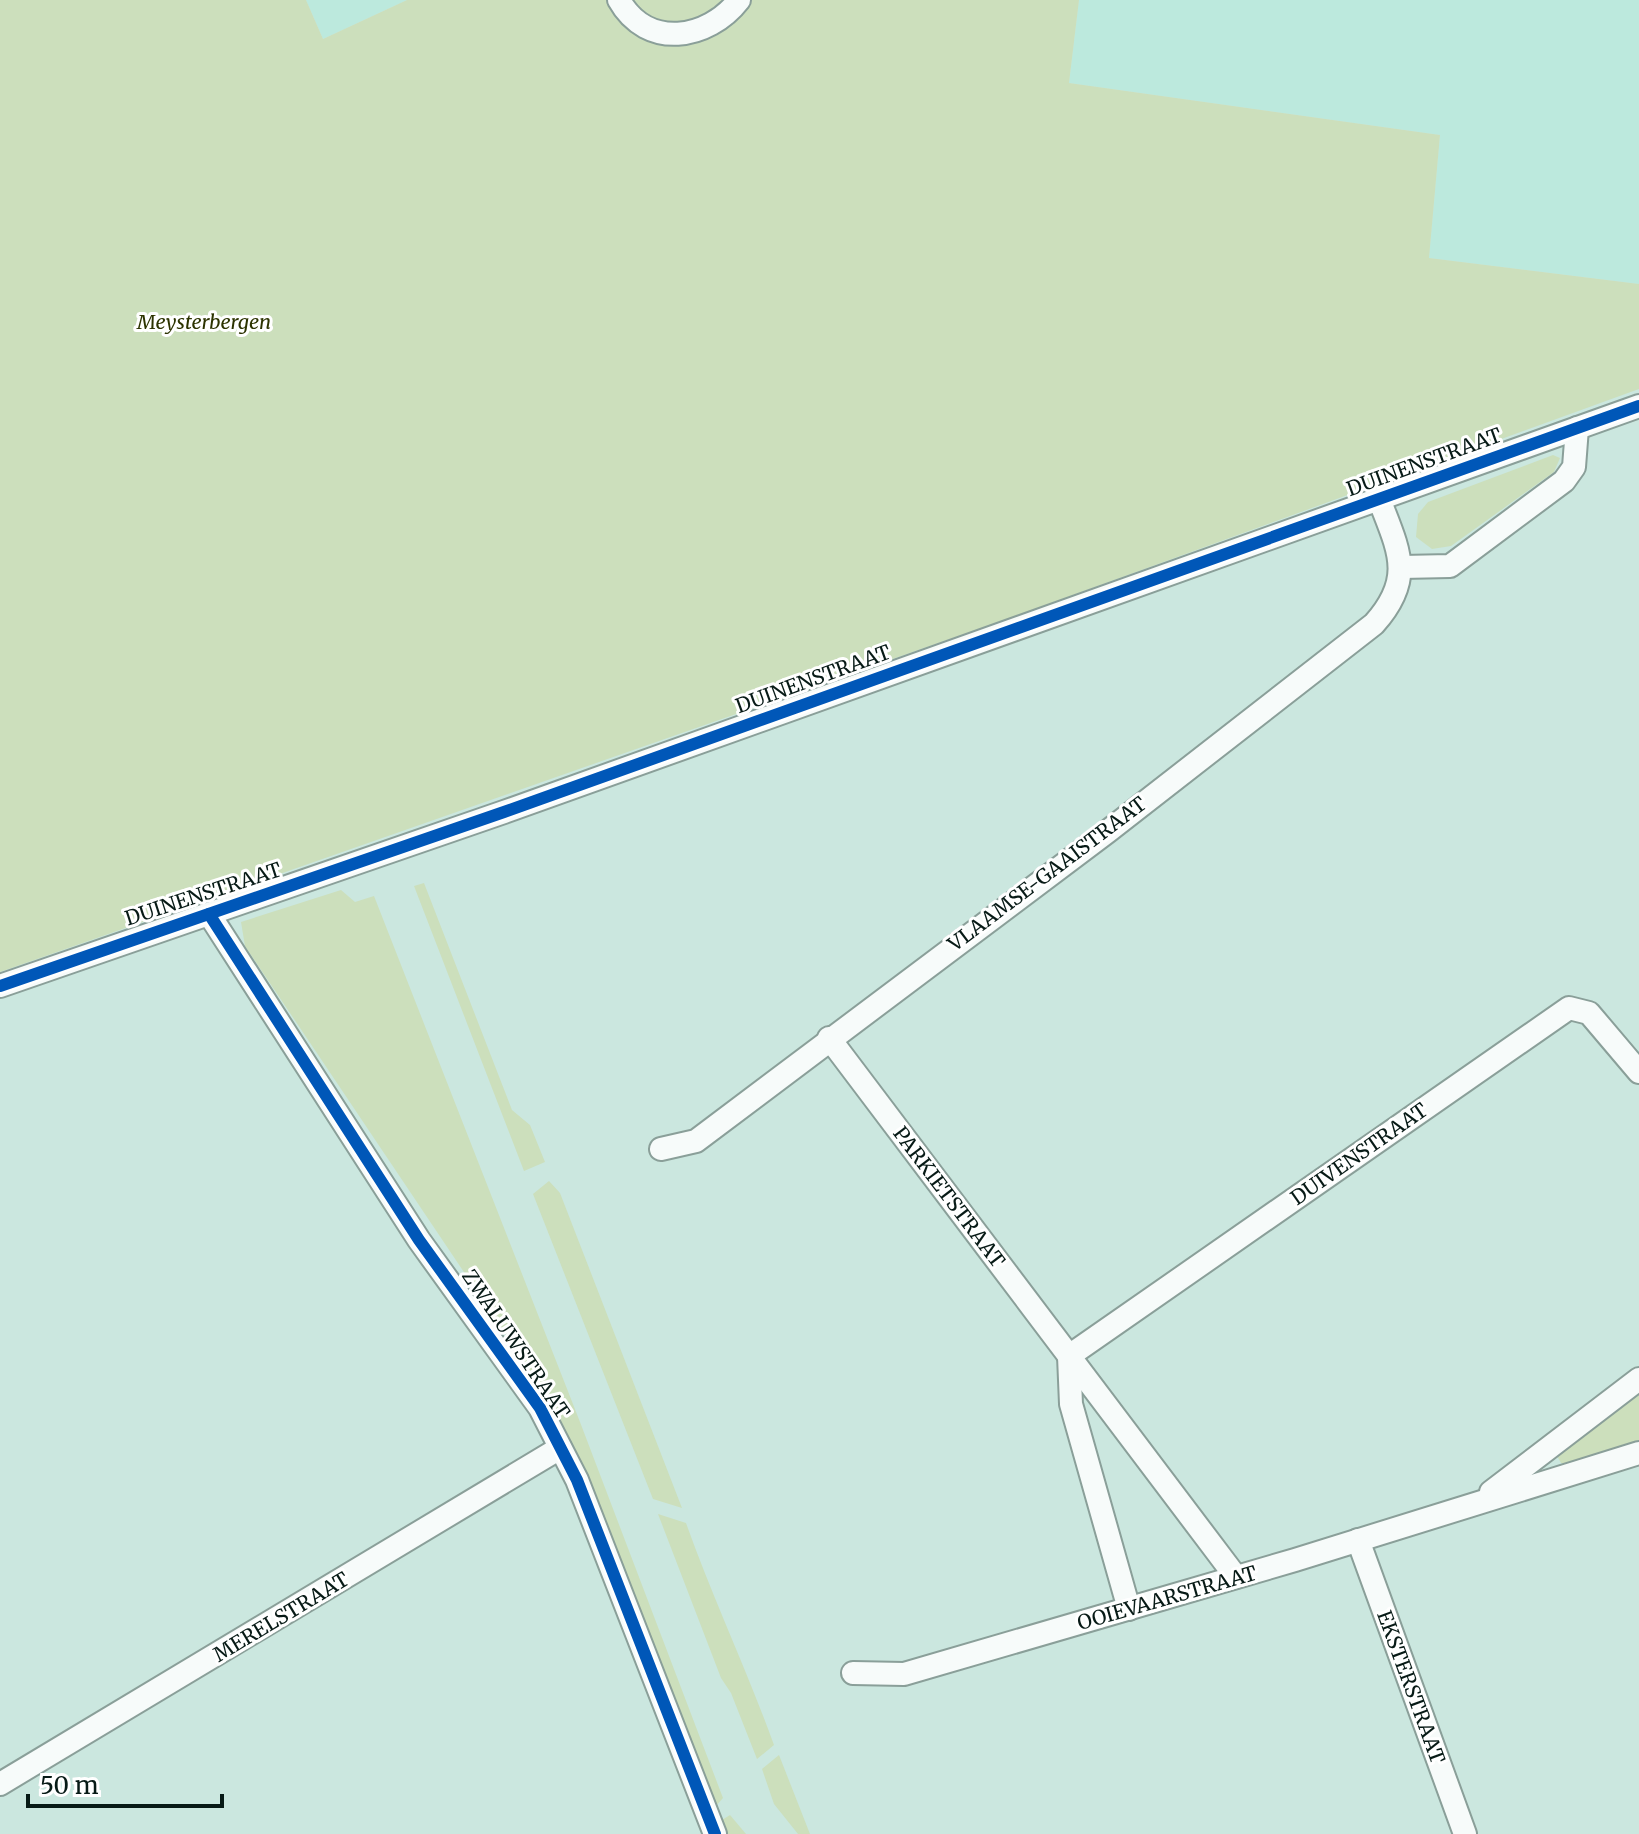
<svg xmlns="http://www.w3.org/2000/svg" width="1639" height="1834" viewBox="0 0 1639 1834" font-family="Merriweather,serif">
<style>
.built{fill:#bce9dd}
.green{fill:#ccdfbc}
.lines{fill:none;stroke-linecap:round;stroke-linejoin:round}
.street-casing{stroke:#8a9f99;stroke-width:26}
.street{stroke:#f7fbfa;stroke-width:22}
.cycleway-casing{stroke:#fff;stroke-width:17}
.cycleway{stroke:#0057b8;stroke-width:12}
.labels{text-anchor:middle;stroke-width:6;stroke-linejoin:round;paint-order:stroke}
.park-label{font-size:20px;font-style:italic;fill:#2c3300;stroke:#fff}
.street-label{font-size:20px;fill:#071a16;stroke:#fff}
</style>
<rect width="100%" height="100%" fill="#cbe7df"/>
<g class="built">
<polygon points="306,0 407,0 323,39"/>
<polygon points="1079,0 1639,0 1639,284 1429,258 1440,135 1069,83"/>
</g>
<g class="green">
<polygon points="0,0 306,0 323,39 407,0 1079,0 1069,83 1440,135 1429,258 1639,284 1639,389 1004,620 0,972"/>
<polygon points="1553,455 1560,458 1554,472 1451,546 1432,549 1416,537 1418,514 1428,502"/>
<polygon points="424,883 512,1110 530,1125 545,1162 524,1171 414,886"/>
<path d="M341,890L355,902L374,896L580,1422L723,1798L716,1806C655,1658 608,1504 527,1366L245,946L241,922Z"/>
<polygon points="549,1181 560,1193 682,1508 653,1499 533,1194"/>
<polygon points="1639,1392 1639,1444 1571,1465 1561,1463 1557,1456 1563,1448"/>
<path d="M658,1514L686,1523C713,1599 747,1670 774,1745L757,1759L731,1693L721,1678Z"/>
<polygon points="779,1755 810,1834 798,1834 774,1804 762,1769"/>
<polygon points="730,1815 746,1834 727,1834 722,1820"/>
</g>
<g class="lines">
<g class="street-casing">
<g id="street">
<path d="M619,0C647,50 708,40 739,0"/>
<polyline points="1402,567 1450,566 1564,481 1574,467 1577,428"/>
<polyline points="209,914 419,1240 540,1408 577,1480 715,1834"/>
<polyline points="0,986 504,812 1639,406"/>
<polyline points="829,1038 1236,1577"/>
<path d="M661,1149L696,1141L1107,832L1374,624C1415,578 1399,551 1379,499"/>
<polyline points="1069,1356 1569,1008 1589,1013 1639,1072"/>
<polyline points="1069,1356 1071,1404 1129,1609"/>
<polyline points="1491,1492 1639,1379"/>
<polyline points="1358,1540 1465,1834"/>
<polyline points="853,1673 904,1674 1295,1560 1639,1453"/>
<polyline points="0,1784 560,1448"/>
</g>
</g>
<use href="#street" class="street"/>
<g class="cycleway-casing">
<g id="cycleway">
<polyline points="209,914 419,1240 540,1408 577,1480 715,1834"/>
<polyline points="0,986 504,812 1639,406"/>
</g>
</g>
<use href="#cycleway" class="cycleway"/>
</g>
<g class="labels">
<g class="park-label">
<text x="204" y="329">Meysterbergen</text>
</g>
<g class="street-label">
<text transform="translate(1424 462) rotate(-20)" y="7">DUINENSTRAAT</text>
<text transform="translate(813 679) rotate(-20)" y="7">DUINENSTRAAT</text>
<text transform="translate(1047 874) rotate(-37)" y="7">VLAAMSE-GAAISTRAAT</text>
<text transform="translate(203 894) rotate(-18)" y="7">DUINENSTRAAT</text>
<text transform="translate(1359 1154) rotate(-35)" y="7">DUIVENSTRAAT</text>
<text transform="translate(949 1197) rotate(53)" y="7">PARKIETSTRAAT</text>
<text transform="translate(516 1344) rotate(56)" y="7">ZWALUWSTRAAT</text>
<text transform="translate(1167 1598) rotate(-16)" y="7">OOIEVAARSTRAAT</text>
<text transform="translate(281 1617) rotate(-31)" y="7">MERELSTRAAT</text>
<text transform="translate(1411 1687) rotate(70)" y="7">EKSTERSTRAAT</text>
</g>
</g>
<path d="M28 1794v12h194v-12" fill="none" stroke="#071a16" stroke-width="4"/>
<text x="40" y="1794" font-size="24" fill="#071a16" stroke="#ffffff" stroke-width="6" paint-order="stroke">50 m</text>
</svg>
